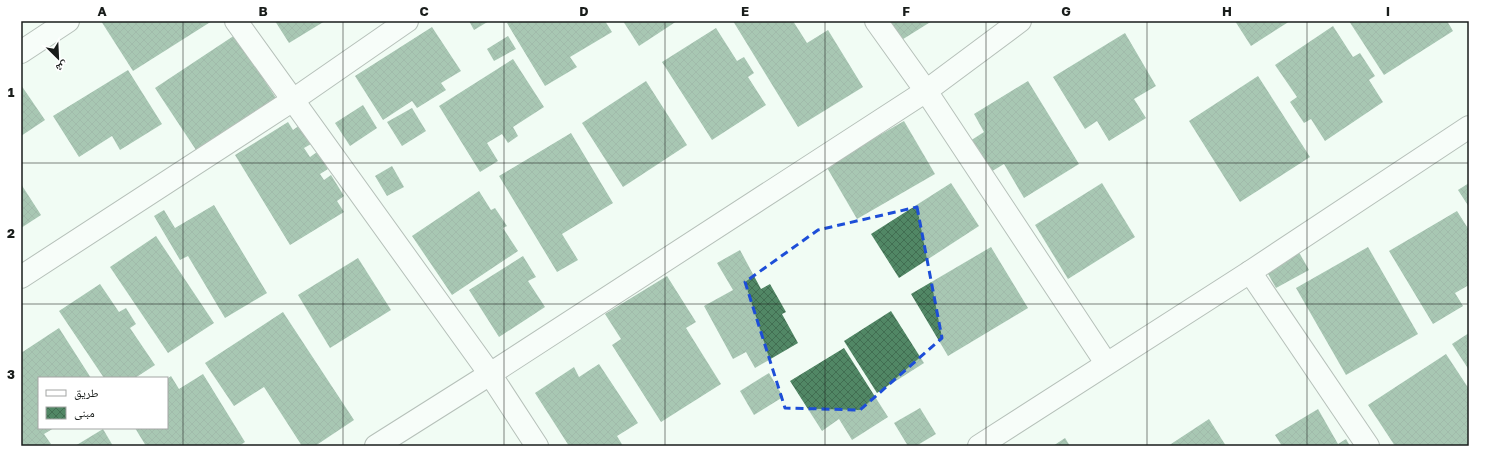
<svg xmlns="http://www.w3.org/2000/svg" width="1490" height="467" viewBox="0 0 1490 467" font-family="'Golos Text','Noto Naskh Arabic',sans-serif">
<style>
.building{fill:url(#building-cross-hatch)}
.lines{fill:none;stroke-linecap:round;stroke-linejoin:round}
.street-casing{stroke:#6f7972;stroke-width:24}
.street{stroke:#fff;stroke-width:22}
.marked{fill:none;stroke:#1d4ed8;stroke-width:3;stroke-dasharray:8 5;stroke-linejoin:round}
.grid{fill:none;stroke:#191d1b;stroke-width:1;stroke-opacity:0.55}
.neatline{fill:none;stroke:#191d1b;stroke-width:1.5}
.grid-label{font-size:13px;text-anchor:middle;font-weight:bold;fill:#191d1b}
</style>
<defs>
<pattern id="building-cross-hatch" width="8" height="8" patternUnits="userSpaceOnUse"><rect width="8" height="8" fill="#518765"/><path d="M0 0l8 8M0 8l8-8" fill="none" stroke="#426e52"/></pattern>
</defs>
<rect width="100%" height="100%" fill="#f1fcf4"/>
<g class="building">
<polygon points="101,21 212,21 133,71"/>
<polygon points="275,21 325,21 289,43"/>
<polygon points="469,21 489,21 474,30"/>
<polygon points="510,21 605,21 612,32 570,57 577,67 545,86 507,23"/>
<polygon points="623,21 677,21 639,46"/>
<polygon points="733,21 793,21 807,43 828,30 863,87 798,127"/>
<polygon points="888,21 932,21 900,41"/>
<polygon points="1235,21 1290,21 1251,46"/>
<polygon points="1349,21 1447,21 1453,31 1384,75"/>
<polygon points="1333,26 1353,57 1360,53 1375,76 1369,80 1383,102 1325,141 1311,119 1304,123 1290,102 1297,97 1275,65"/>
<polygon points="432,27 461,71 441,83 446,90 417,108 412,101 383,120 355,76"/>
<polygon points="716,28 737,61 744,57 754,73 748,77 766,105 712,140 662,62"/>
<polygon points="1125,33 1156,86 1134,99 1146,118 1109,141 1097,121 1085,129 1053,77"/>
<polygon points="235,35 276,98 196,150 155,88"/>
<polygon points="508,36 516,49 494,61 487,49"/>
<polygon points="513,59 544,107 513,127 518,136 508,143 502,134 487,143 498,161 480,172 439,106"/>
<polygon points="128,70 162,124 120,150 112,136 79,157 53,116"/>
<polygon points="1258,76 1310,157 1240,202 1189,121"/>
<polygon points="646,81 687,145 623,187 582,123"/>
<polygon points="1028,81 1079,164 1024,198 1004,164 989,173 970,141 984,132 974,114"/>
<polygon points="21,85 45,120 21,136"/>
<polygon points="363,105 377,128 350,146 335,123"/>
<polygon points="412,108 426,131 402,146 387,122"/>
<polygon points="904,121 935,174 857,219 826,166"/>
<polygon points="288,122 293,130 300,125 311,144 304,148 310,157 317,152 328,169 320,174 324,180 331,175 344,196 337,201 344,212 290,245 235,155"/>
<polygon points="571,133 613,203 562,234 578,260 557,272 499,176"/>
<polygon points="392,166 404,187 387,196 375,176"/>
<polygon points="951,183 979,226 899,278 871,234"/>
<polygon points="1102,183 1135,237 1068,279 1035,225"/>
<polygon points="1469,183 1469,207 1458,190"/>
<polygon points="21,184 41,215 21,228"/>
<polygon points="479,191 491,210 495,208 507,226 503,228 518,251 452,295 412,236"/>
<polygon points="214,205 267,293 225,318 188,256 180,260 154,216 164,210 175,228"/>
<polygon points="1457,211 1469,230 1469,285 1455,293 1463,306 1433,324 1389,251"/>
<polygon points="156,236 214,323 168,353 110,267"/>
<polygon points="991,247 1028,308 948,356 911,294"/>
<polygon points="1296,247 1309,270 1276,288 1263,265"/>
<polygon points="1368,247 1418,334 1346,375 1296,288"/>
<polygon points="740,250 761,289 770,284 786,312 782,314 798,343 755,368 746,352 733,359 704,306 733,290 717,263"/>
<polygon points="523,256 536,277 528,281 545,307 499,337 469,290"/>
<polygon points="358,258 391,310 330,348 298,295"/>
<polygon points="667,276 696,322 686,328 721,384 661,422 612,345 621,339 605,314"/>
<polygon points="100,284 119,312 126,308 136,324 130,328 155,365 135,378 104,378 59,311"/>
<polygon points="891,311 924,363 877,393 844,341"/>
<polygon points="283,312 354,420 315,446 302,446 264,387 234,406 205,363"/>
<polygon points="59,328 91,378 39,378 39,428 54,428 44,434 51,444 47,446 21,446 21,353"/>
<polygon points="1469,333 1469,370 1452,344"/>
<polygon points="844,348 888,417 852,440 839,419 822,431 790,381"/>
<polygon points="1446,354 1469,389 1469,446 1395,446 1368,405"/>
<polygon points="599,364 638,423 617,436 623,446 569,446 535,393 574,367 579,377"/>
<polygon points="769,373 783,397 754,415 740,391"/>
<polygon points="203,374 245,442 239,446 146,446 135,428 167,428 167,379 171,376 179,389"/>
<polygon points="920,408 936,434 916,446 908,446 894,423"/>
<polygon points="1318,409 1338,444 1346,439 1350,446 1282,446 1275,435"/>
<polygon points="1209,419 1226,446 1168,446"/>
<polygon points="103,429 113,446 75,446"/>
<polygon points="1065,438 1070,446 1053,446"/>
</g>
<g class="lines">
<g class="street-casing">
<g id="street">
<polyline points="236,21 490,374 537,446"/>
<polyline points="876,21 926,91 1106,363"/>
<polyline points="21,52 68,21"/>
<polyline points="1250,272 1368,446"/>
<polyline points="21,277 293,100 407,21"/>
<polyline points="376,446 490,374 926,91 1020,21"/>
<polyline points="979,446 1250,272 1469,127"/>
</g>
</g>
<use href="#street" class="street"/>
</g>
<path d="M0 0H1490V467H0ZM917,207L942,338L860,410L785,408L745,282L818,230Z" fill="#f1fcf4" fill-opacity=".55" fill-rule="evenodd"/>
<path class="marked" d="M917,207L942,338L860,410L785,408L745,282L818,230Z"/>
<path class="grid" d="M183,21V446M343,21V446M504,21V446M665,21V446M825,21V446M986,21V446M1147,21V446M1307,21V446M21,163H1469M21,304H1469"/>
<rect width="1490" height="467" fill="none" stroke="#ffffff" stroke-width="44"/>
<rect x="38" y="377" width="130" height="52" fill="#ffffff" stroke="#a3a5a4"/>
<rect x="46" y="390" width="20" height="6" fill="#ffffff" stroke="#a3a5a4"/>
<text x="74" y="397" font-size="12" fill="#191d1b">طريق</text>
<rect x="46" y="407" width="20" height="12" fill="url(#building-cross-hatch)" stroke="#a3a5a4"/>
<text x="74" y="417" font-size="12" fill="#191d1b">مبنى</text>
<g transform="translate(58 58) rotate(156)" stroke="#ffffff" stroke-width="3" paint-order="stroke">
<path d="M0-3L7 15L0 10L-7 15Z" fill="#191d1b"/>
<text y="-6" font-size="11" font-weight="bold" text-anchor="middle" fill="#191d1b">ش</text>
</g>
<rect x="22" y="22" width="1446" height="423" class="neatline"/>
<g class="grid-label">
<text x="102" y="16">A</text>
<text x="263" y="16">B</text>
<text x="424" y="16">C</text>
<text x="584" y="16">D</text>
<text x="745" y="16">E</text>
<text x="906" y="16">F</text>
<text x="1066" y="16">G</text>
<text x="1227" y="16">H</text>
<text x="1388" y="16">I</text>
<text x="11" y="97">1</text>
<text x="11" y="238">2</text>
<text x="11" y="379">3</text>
</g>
</svg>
